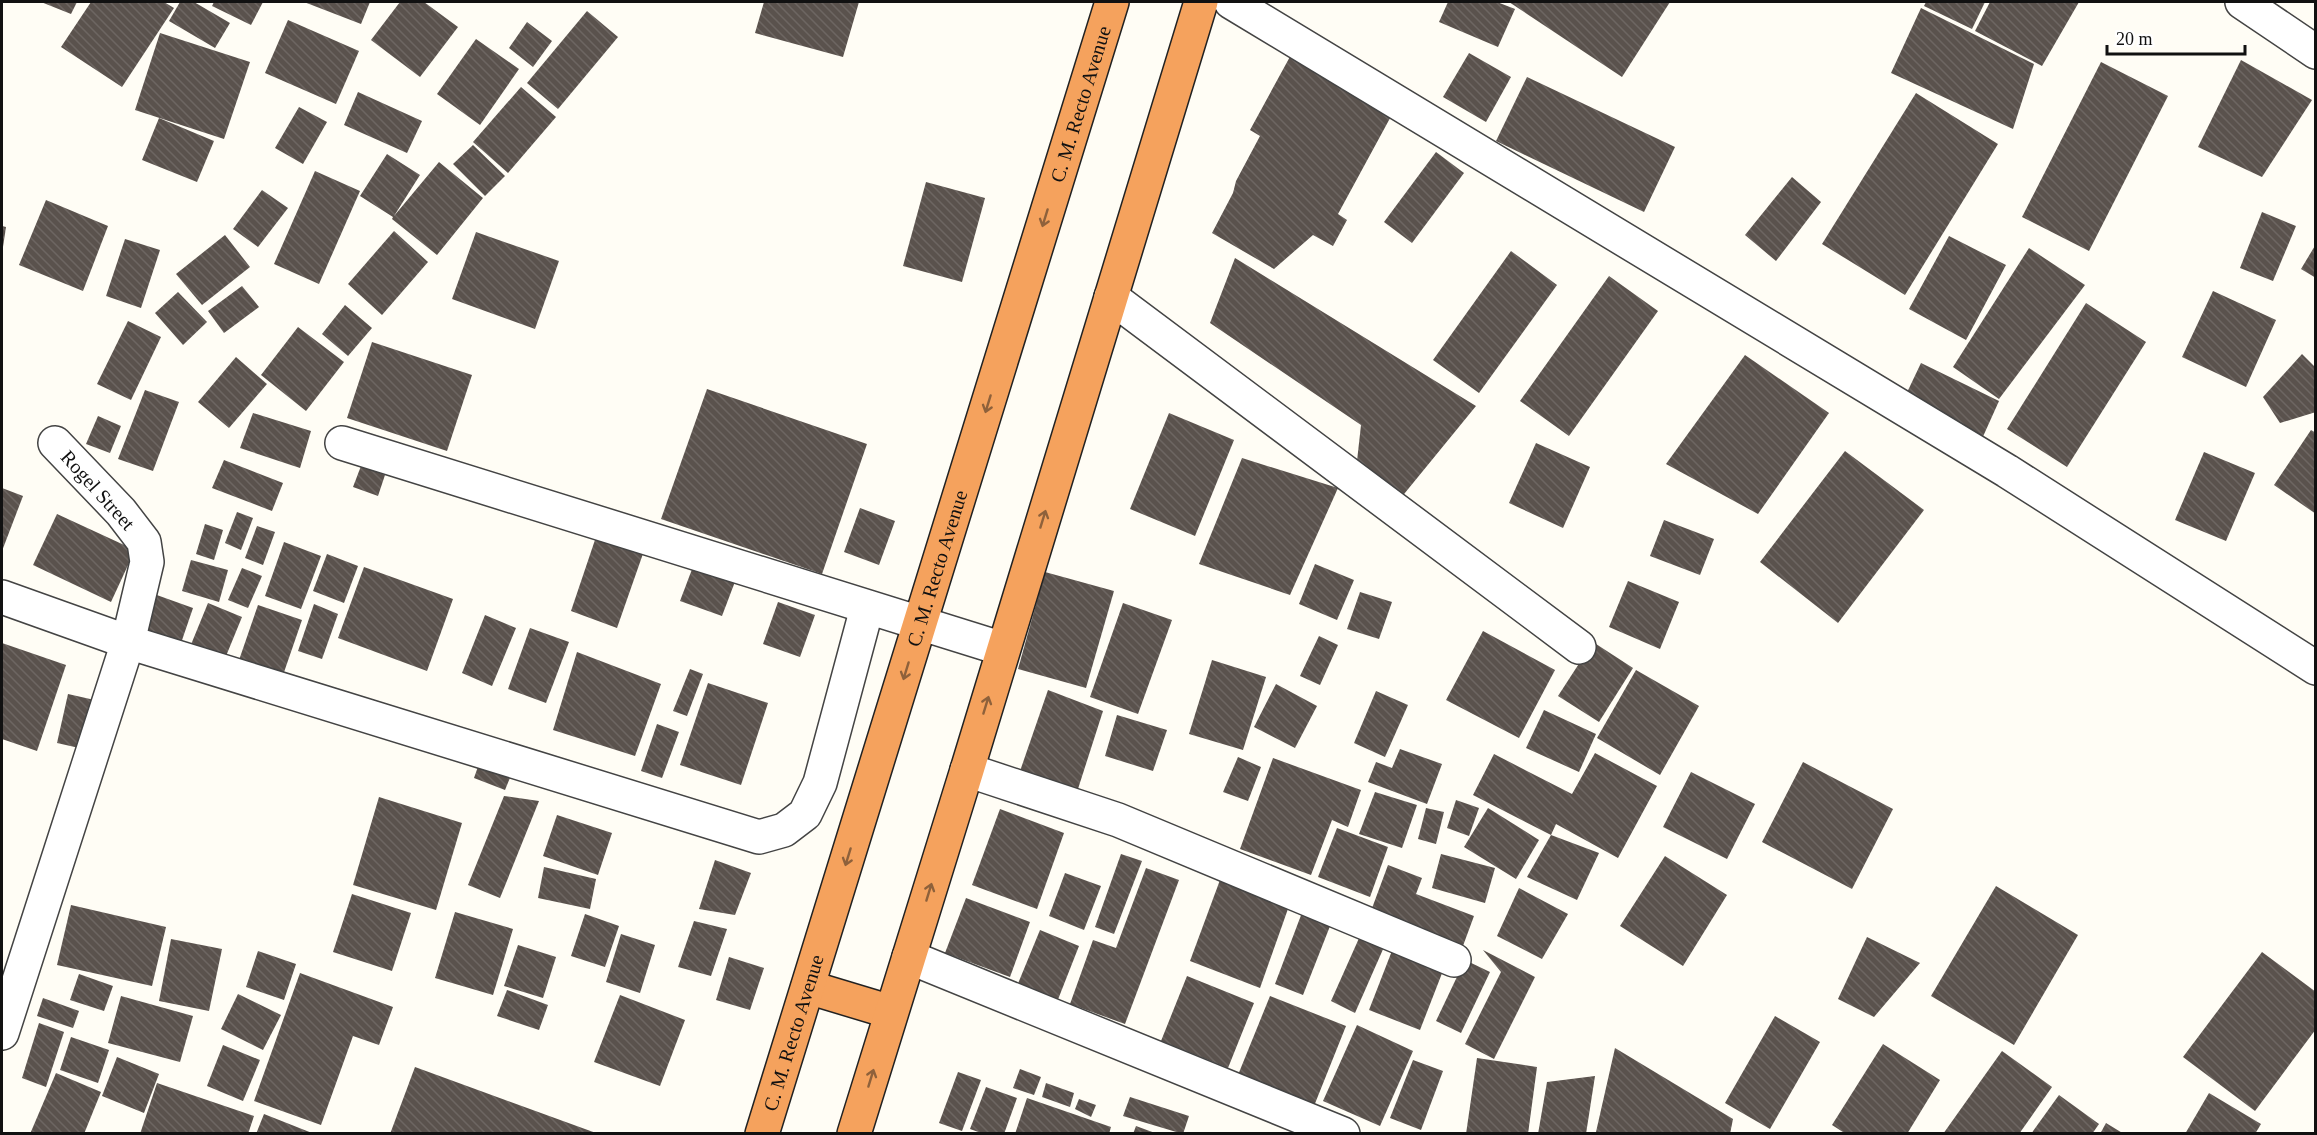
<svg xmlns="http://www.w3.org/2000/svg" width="2317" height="1135" viewBox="0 0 2317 1135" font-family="'Times New Roman',serif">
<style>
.building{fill:url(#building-back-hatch)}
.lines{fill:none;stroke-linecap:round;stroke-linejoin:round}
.minor-casing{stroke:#444;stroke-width:36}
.highway-casing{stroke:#222;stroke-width:36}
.minor{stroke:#fff;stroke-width:33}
.highway{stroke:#f5a25d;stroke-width:33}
.oneway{stroke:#8e613b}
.labels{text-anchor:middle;stroke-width:6;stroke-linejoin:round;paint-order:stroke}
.street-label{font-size:20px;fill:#111;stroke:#fff}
</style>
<defs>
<pattern id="building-back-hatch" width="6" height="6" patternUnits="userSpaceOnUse" patternTransform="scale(1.5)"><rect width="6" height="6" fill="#5a524d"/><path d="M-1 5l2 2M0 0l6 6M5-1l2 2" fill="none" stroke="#6d6662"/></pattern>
</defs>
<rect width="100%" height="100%" fill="#fffdf5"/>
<g class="building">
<polygon points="41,2 77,2 71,14"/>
<polygon points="91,2 164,2 174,8 122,87 61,47"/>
<polygon points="180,2 194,2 230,23 215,48 169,21"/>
<polygon points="214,2 263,2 251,25 212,6"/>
<polygon points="304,2 370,2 361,24"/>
<polygon points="400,2 424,2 458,27 420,77 371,40"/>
<polygon points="764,2 859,2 843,57 755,33"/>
<polygon points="1448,2 1497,2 1515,9 1498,47 1439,22"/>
<polygon points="1509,2 1670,2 1622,77"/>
<polygon points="1926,2 1985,2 1972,29 1924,6"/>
<polygon points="1990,2 2079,2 2042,66 1975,31"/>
<polygon points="1921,8 2034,64 2013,129 1891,73"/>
<polygon points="587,11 618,37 558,109 527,83"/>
<polygon points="288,20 359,51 336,104 265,73"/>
<polygon points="527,22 552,41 533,67 509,48"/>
<polygon points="160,33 250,62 224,139 135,110"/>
<polygon points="476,39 519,69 480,125 437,94"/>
<polygon points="1292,53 1395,109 1338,214 1347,220 1333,246 1313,235 1274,269 1212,233 1233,193 1236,181 1260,136 1250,130"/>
<polygon points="1469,53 1511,77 1486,122 1443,97"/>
<polygon points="2241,60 2312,100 2262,177 2198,147"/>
<polygon points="2101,62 2168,96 2089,251 2022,217"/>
<polygon points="1527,77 1675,147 1644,212 1496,141"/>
<polygon points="521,87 556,117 508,173 473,142"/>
<polygon points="358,92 422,121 407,153 344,125"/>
<polygon points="1916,93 1998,144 1905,295 1822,244"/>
<polygon points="299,107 327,122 303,164 275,148"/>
<polygon points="159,118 214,141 197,182 142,160"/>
<polygon points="473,145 505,176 485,196 453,164"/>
<polygon points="1436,152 1464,173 1412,243 1384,222"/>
<polygon points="387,154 420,175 394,216 439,162 483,198 437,255 392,219 393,217 360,196"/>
<polygon points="315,171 360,191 319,284 274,264"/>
<polygon points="1792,177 1821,202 1776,261 1745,235"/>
<polygon points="926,182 985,198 962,282 903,266"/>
<polygon points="262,190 288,208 258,247 233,229"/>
<polygon points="46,200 108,226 83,291 19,265"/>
<polygon points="2262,212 2296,226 2273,281 2240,268"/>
<polygon points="2,226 6,227 3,247 2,246"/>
<polygon points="394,231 428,262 382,315 348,284"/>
<polygon points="476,232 559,261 535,329 452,299"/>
<polygon points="225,235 250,267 202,305 176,274"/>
<polygon points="1949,236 2006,265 1966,340 1909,309"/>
<polygon points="125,239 160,250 141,308 106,296"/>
<polygon points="2316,244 2316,278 2301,269"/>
<polygon points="2029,248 2085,285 1999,399 1953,367"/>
<polygon points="1511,251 1557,285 1479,393 1433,360"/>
<polygon points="1235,258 1476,406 1400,499 1356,470 1361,425 1210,323"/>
<polygon points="1609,276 1658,311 1569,436 1520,401"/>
<polygon points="242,286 259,307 224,333 208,311"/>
<polygon points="2213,291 2276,320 2246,387 2182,357"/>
<polygon points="178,292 207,322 183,345 155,313"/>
<polygon points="2086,303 2146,342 2067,467 2007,429"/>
<polygon points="345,305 372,328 348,356 322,334"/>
<polygon points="128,321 161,337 131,400 97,384"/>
<polygon points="298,327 344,362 306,411 261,375"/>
<polygon points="372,342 472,375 447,451 347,418"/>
<polygon points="2302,354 2316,368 2316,412 2280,423 2263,397"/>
<polygon points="1745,355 1829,413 1758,514 1666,464"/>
<polygon points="236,357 267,384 229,428 198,402"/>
<polygon points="1921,363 1999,401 1981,441 1902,403"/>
<polygon points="707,389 867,444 822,574 661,519"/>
<polygon points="145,390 179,402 153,471 118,459"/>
<polygon points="253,413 311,431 300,468 240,448"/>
<polygon points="1169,413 1234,440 1195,536 1130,509"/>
<polygon points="98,416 121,426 110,453 86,444"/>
<polygon points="2311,430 2316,433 2316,514 2274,485"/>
<polygon points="1536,443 1590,467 1563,528 1509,503"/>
<polygon points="1845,451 1924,510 1838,623 1760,562"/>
<polygon points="2204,452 2255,473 2226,541 2175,520"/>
<polygon points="1242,458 1338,488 1290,595 1199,564"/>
<polygon points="224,460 283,483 272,511 212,488"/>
<polygon points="361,466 385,475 378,496 353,487"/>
<polygon points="2,488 23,496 2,551"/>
<polygon points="860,508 895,521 879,565 844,552"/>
<polygon points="237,512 253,518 241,550 225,543"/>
<polygon points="57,514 135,550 111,602 33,565"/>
<polygon points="1664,520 1714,539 1700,575 1650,556"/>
<polygon points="205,524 223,530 214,560 196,554"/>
<polygon points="257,526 275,532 263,565 245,558"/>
<polygon points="598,531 645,548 617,628 571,611"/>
<polygon points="284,542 321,556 301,609 265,596"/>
<polygon points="327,554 358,566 344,603 313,591"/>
<polygon points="191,560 228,570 219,602 182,591"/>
<polygon points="694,564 736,579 722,616 680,601"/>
<polygon points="1315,564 1354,580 1337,620 1299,604"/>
<polygon points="364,567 453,599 427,671 338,638"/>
<polygon points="242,568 262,576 248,608 228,600"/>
<polygon points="1045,572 1114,591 1086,688 1018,669"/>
<polygon points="1628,581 1679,602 1660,649 1609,627"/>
<polygon points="1360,592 1392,602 1379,639 1347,629"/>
<polygon points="154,594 193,608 179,649 140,636"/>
<polygon points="778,602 815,615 800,657 763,644"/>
<polygon points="208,603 242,617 224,661 190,647"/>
<polygon points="1123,603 1172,620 1138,714 1090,697"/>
<polygon points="314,604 338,614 322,659 298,651"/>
<polygon points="258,605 302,620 282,678 238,663"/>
<polygon points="485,615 516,628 492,686 462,673"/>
<polygon points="530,628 569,642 546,703 508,689"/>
<polygon points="1483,631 1555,670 1519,738 1446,700"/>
<polygon points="1319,636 1338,645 1320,685 1300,676"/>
<polygon points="1593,642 1633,668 1599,722 1558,696"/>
<polygon points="2,643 66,665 37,751 2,739"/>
<polygon points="577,652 661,684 635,756 553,730"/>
<polygon points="1212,660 1266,677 1243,750 1189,734"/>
<polygon points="690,669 703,674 687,716 673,711"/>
<polygon points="1636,670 1699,706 1660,775 1597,738"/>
<polygon points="708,683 768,703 741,785 680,765"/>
<polygon points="1276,684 1317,706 1295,748 1254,727"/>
<polygon points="1048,690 1103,711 1077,792 1019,774"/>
<polygon points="1376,691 1408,705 1385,757 1354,743"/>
<polygon points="68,694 99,701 88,750 57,743"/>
<polygon points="1544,710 1596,734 1579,772 1526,748"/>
<polygon points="1117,715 1167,730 1153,771 1105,756"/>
<polygon points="657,724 679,732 662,778 641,771"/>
<polygon points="1400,749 1442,764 1427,804 1368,782 1376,762 1392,768"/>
<polygon points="1595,753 1657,786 1618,858 1556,824 1551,835 1473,795 1494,754 1572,794"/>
<polygon points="1238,757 1261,767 1248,801 1223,792"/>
<polygon points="1273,758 1361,790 1348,827 1332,820 1311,875 1240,849"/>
<polygon points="480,761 512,773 505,790 474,778"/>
<polygon points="1803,762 1893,809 1852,889 1762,842"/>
<polygon points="1691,772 1755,804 1727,859 1663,827"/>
<polygon points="1375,792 1417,805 1402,848 1359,834"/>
<polygon points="504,796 539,801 500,898 468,885"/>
<polygon points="379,797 462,823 436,910 353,885"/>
<polygon points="1456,800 1479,808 1469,836 1447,828"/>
<polygon points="1426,808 1444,812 1436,844 1418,839"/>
<polygon points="1488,808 1539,840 1516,879 1464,847"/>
<polygon points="1000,809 1064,833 1037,909 972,885"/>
<polygon points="557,815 612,833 598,875 543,856"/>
<polygon points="1337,828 1388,847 1370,897 1318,877"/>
<polygon points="1551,835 1599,853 1577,900 1527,877"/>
<polygon points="1121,854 1142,861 1114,934 1095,927"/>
<polygon points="1441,854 1495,868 1485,903 1432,888"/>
<polygon points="1665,856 1727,895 1683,966 1620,926"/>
<polygon points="715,860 751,873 735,915 699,909"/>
<polygon points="1388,865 1422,878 1416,894 1474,916 1460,954 1368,919"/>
<polygon points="544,867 596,879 590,909 538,898"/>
<polygon points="1146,868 1179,880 1125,1024 1070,1004 1093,940 1116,948"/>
<polygon points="1065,873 1101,886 1084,930 1049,916"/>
<polygon points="1220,880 1289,906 1260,988 1190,961"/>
<polygon points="1996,886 2078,935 2014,1045 1931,996"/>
<polygon points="1519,888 1568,914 1542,959 1497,936"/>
<polygon points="352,894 411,913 392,971 333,952"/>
<polygon points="966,898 1030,922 1010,977 945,953"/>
<polygon points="71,905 166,927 152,986 57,965"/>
<polygon points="1303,910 1332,921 1303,995 1275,984"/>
<polygon points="455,912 513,929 493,995 435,978"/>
<polygon points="585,914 619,926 605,967 571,956"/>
<polygon points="694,921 727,929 711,976 678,967"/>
<polygon points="1040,930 1079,946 1057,1002 1017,986"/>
<polygon points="621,934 655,945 640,993 606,982"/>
<polygon points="1360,936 1384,947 1355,1013 1331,1001"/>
<polygon points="1867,937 1920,963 1874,1017 1838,999"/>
<polygon points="171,939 222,949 209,1011 159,1001"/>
<polygon points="1395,943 1446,963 1420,1030 1369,1010"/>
<polygon points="518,945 556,957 543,998 504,986"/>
<polygon points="1483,950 1535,977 1494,1059 1465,1044 1501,972"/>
<polygon points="258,951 296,964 284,1000 246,987"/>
<polygon points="2262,952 2316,992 2316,1029 2255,1111 2183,1057"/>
<polygon points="729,957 764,968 750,1010 716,1000"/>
<polygon points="1465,960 1490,972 1461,1033 1436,1021"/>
<polygon points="300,973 393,1007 379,1045 353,1036 321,1125 254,1101"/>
<polygon points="79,974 113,986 104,1011 70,1000"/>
<polygon points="1187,976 1254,1003 1228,1068 1161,1041"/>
<polygon points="507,990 548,1005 539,1030 497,1016"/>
<polygon points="238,994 281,1015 263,1050 221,1029"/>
<polygon points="620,995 685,1020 660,1086 594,1062"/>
<polygon points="121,996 193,1016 180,1062 108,1043"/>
<polygon points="1270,996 1346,1026 1314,1106 1238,1075"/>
<polygon points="43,998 79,1011 73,1028 37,1016"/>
<polygon points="1775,1016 1820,1042 1770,1129 1725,1103"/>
<polygon points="39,1023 64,1032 46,1087 22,1078"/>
<polygon points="1357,1025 1413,1051 1380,1126 1323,1101"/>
<polygon points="71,1037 109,1050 98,1083 60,1070"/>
<polygon points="1883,1044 1940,1080 1907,1134 1846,1134 1832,1125"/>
<polygon points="223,1045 260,1060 243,1101 207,1086"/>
<polygon points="1615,1048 1733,1119 1730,1134 1596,1132"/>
<polygon points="2002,1051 2052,1087 2019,1134 1943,1134"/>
<polygon points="117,1057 159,1074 144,1113 102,1096"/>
<polygon points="1477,1058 1537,1067 1528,1134 1466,1134"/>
<polygon points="1413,1060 1443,1071 1421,1130 1390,1118"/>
<polygon points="415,1067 596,1133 596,1134 390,1134"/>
<polygon points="1020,1069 1041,1077 1034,1095 1013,1088"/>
<polygon points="958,1072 981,1080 962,1131 939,1123"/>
<polygon points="56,1073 101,1092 84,1134 30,1134"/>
<polygon points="1595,1076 1586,1134 1538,1134 1547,1082"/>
<polygon points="157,1083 254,1116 248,1134 140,1134"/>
<polygon points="1046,1083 1074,1093 1070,1107 1042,1097"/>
<polygon points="986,1087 1017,1098 1004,1134 984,1134 970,1129"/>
<polygon points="2209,1093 2261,1124 2255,1134 2185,1134"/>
<polygon points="2059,1095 2099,1124 2092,1134 2031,1134"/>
<polygon points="1130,1097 1189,1116 1183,1134 1123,1116"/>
<polygon points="1027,1098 1111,1127 1109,1134 1015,1134"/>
<polygon points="1079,1099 1096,1105 1091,1117 1075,1109"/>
<polygon points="264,1114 312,1133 311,1134 256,1134"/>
<polygon points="2106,1123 2124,1134 2100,1134"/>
<polygon points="1136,1126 1155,1133 1155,1134 1133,1134"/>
</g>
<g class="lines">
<g class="minor-casing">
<g id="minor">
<polyline points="1231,2 2007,471 2316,668"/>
<polyline points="2242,2 2316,52"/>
<polyline points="1111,297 1579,647"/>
<polyline points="342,443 1003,649"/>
<polyline points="2,597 128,642 759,837 784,830 805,814 820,783 867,608"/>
<polyline points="967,770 1118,820 1454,960"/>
<polyline points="909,957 1343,1134"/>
<polyline points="2,1033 128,642 147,562 144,542 121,512 55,443"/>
</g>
</g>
<g class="highway-casing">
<g id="highway">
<polyline points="808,987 891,1012"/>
<path id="s1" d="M762,1134L1112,2"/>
<polyline points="854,1134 967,770 1201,2"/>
</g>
</g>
<use href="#minor" class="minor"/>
<use href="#highway" class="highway"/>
</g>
<defs><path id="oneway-shaft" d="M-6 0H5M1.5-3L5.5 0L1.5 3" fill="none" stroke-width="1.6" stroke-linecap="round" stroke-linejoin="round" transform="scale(1.5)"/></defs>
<g class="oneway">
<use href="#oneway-shaft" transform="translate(1045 218) rotate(107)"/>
<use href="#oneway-shaft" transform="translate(988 404) rotate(107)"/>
<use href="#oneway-shaft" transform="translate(1043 519) rotate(-73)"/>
<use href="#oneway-shaft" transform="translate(906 671) rotate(107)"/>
<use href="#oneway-shaft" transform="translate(986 705) rotate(-73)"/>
<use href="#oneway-shaft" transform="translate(848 857) rotate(107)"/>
<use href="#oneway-shaft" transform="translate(929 892) rotate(-73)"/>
<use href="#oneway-shaft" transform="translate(871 1078) rotate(-73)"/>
</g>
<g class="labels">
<g class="street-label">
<text dy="7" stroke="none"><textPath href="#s1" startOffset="1078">C. M. Recto Avenue</textPath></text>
<text transform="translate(98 490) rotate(48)" y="7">Rogel Street</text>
<text dy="7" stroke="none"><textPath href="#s1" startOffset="592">C. M. Recto Avenue</textPath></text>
<text dy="7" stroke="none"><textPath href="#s1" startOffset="106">C. M. Recto Avenue</textPath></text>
</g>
</g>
<rect width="2317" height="1135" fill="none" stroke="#111111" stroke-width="6"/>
<path d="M2107 45v9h138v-9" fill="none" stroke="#111111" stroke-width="3"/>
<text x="2116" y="45" font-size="18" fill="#111111" stroke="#ffffff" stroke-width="4.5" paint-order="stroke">20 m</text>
</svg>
